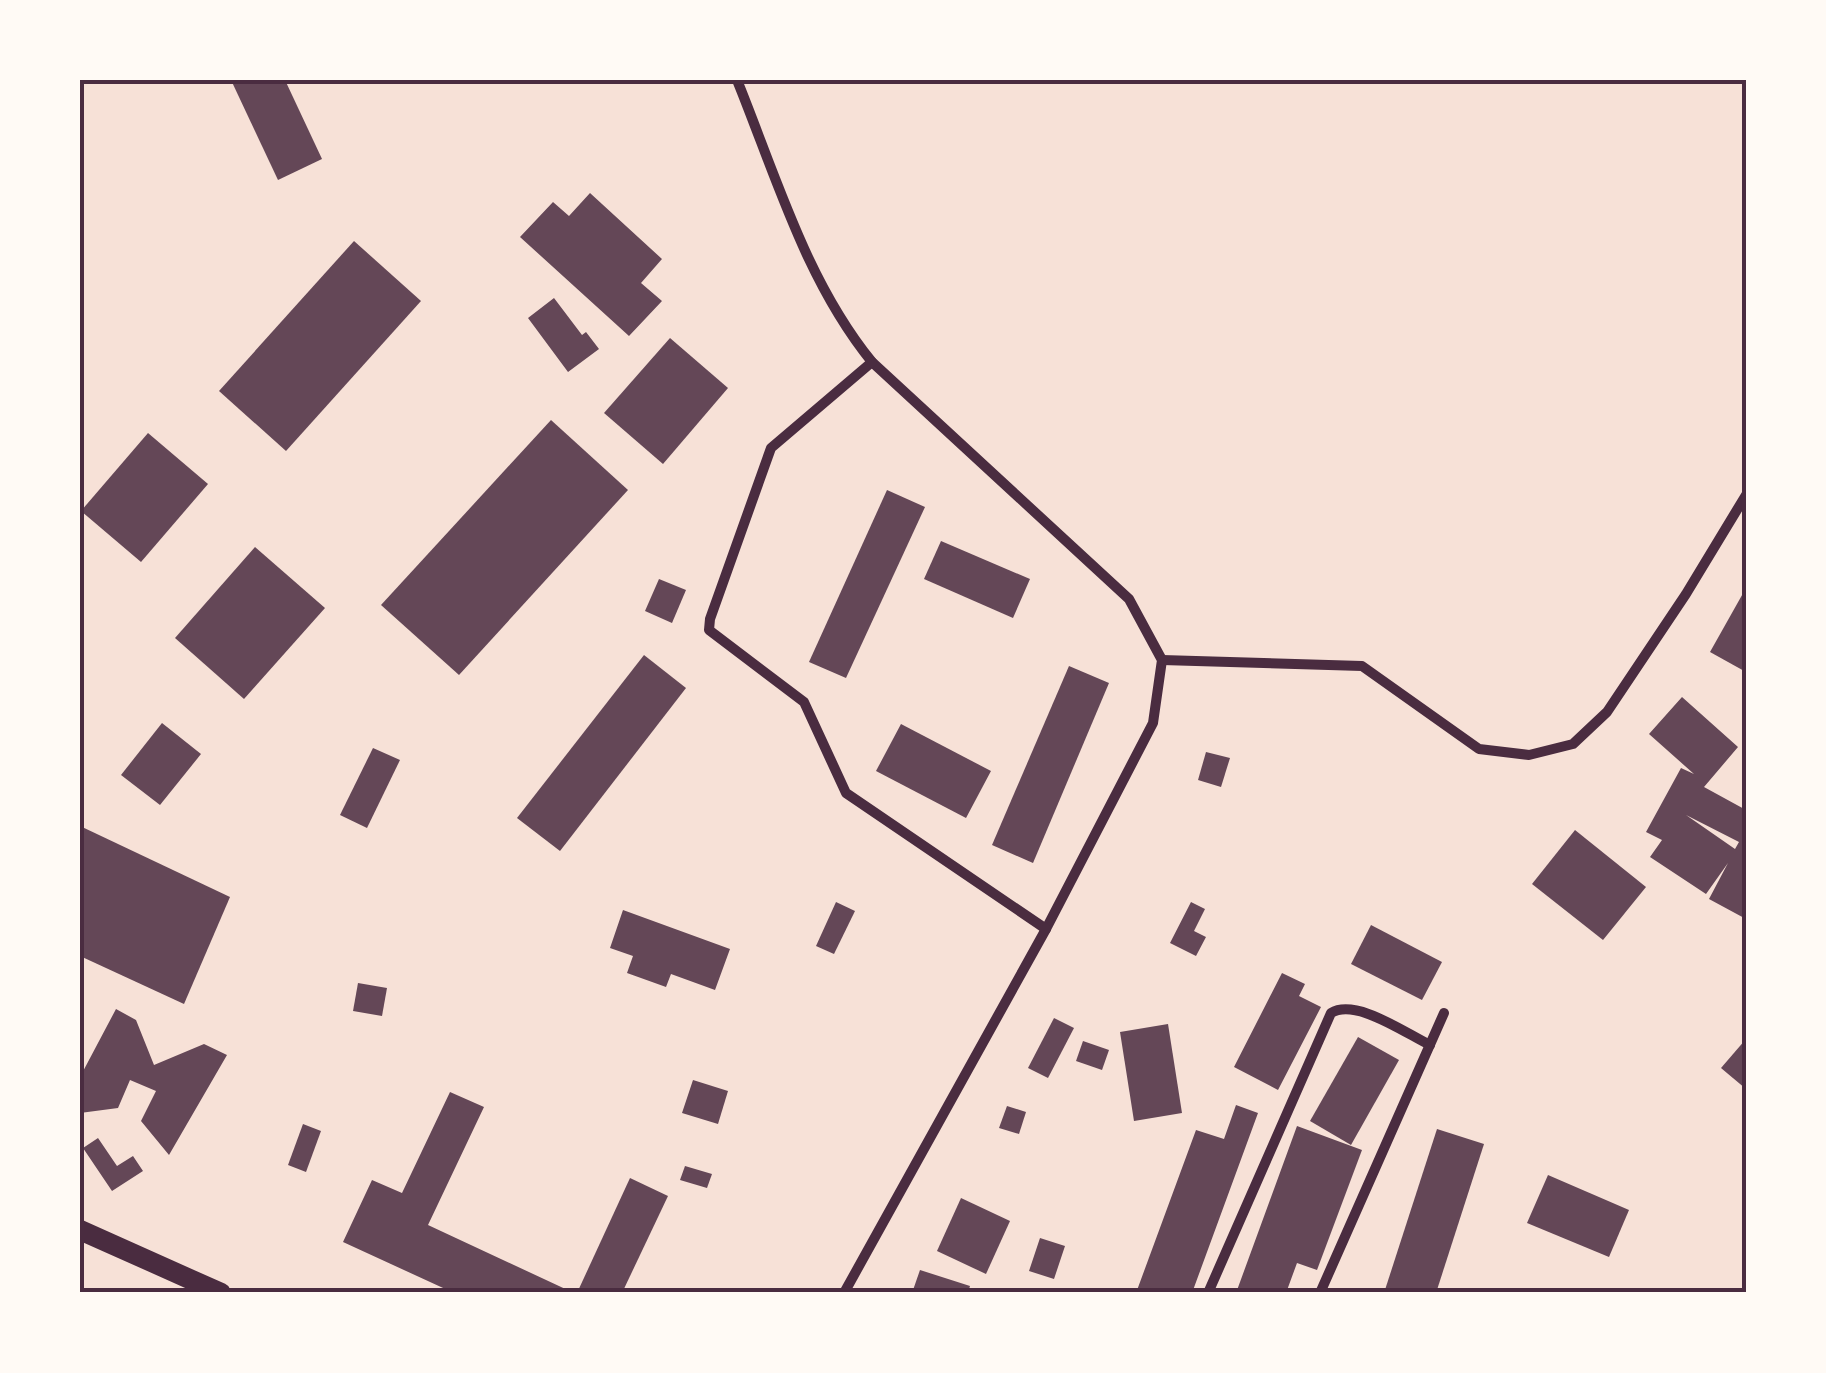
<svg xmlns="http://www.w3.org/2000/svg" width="1826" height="1373" viewBox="0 0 1826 1373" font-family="Signika,sans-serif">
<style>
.building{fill:#644757;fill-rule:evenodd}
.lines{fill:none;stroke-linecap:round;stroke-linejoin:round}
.minor{stroke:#4a2c40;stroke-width:10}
.secondary{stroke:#4a2c40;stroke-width:20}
.neatline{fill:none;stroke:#4a2c40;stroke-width:4}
</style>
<rect width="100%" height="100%" fill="#f7e1d7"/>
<g class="building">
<polygon points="231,80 285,80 322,159 278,180"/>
<polygon points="590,193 662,259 641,283 662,301 629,336 520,237 553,202 569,216"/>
<polygon points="354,241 421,301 286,451 219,391"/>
<polygon points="554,298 582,335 586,332 599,349 568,372 528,318"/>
<polygon points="670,338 728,388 663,464 604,413"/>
<polygon points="551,420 628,490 459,675 381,605"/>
<polygon points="148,433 208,484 141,562 81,511"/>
<polygon points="887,490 925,507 846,678 809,662"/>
<polygon points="941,541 1030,579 1013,618 924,579"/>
<polygon points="255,547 325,608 244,699 175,638"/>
<polygon points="659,579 686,590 672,623 645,611"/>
<polygon points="1746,588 1746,672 1710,652"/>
<polygon points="644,655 686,688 560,851 517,818"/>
<polygon points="1069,666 1109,683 1033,863 992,845"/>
<path d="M1682,697L1738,747L1704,787L1746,810V919L1709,899L1728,863L1706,894L1650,857L1662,840L1646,832L1681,768L1694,774L1649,734ZM1686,815L1739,842L1735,849Z"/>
<polygon points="162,723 201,754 160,805 121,775"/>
<polygon points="901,724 991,771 966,818 876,771"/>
<polygon points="373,748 400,760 367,828 340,815"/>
<polygon points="1206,752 1230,758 1221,787 1198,780"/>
<polygon points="80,826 230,897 184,1004 80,956"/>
<polygon points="1575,830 1646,887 1603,940 1532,884"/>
<polygon points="836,902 855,911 834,954 816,946"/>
<polygon points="1191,902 1205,909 1194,931 1206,937 1196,956 1170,943"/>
<polygon points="623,910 730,949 715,990 671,974 666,987 627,973 633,956 610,948"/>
<polygon points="1371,925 1442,962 1422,1000 1351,964"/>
<polygon points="1282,973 1305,984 1299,996 1321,1007 1278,1090 1234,1067"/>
<polygon points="358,983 387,988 382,1016 353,1011"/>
<polygon points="116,1009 136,1020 154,1065 204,1044 227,1055 169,1155 141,1121 156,1091 130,1080 118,1108 80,1113 80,1077"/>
<polygon points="1054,1018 1074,1028 1048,1078 1028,1068"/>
<polygon points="1168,1024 1182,1113 1134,1121 1120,1032"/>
<polygon points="1358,1037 1399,1060 1351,1145 1310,1121"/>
<polygon points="1746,1039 1746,1089 1721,1068"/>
<polygon points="1083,1041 1109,1050 1102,1070 1076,1061"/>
<polygon points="693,1080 728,1091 718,1124 682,1113"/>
<polygon points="450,1092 484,1107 428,1225 574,1293 454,1293 343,1242 372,1180 402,1193"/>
<polygon points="1236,1105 1258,1113 1192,1293 1136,1293 1196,1130 1224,1139"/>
<polygon points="1007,1106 1026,1112 1019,1134 999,1128"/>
<polygon points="303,1124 321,1131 306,1172 288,1165"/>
<polygon points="1297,1126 1362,1150 1317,1270 1297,1263 1286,1293 1236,1293"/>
<polygon points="1437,1129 1484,1144 1436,1293 1384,1293"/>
<polygon points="98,1138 117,1166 133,1156 143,1171 112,1191 83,1148"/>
<polygon points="685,1166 712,1174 707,1188 680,1180"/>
<polygon points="1548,1175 1629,1210 1609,1257 1527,1223"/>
<polygon points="630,1178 668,1196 622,1293 577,1293"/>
<polygon points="961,1198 1010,1221 986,1274 937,1251"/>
<polygon points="1040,1238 1065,1246 1054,1279 1029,1271"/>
<polygon points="920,1270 970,1286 968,1293 912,1293"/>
</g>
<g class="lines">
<g class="minor">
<path d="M737,80C776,176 806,281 872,362L1129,599L1162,660L1153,723L1046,929L844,1293"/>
<polyline points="872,362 771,448 710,619 709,630 804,702 846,793 1046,929"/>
<polyline points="1162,660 1362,666 1479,749 1529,755 1573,744 1607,712 1686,594 1746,495"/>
<path d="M1208,1293L1331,1013C1356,998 1405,1033 1430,1045"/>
<polyline points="1320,1293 1444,1013"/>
</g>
<polyline class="secondary" points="80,1230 221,1293"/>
</g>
<rect width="1826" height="1373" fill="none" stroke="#fffaf5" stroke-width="165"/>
<rect x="82" y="82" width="1662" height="1208" class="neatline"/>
</svg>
